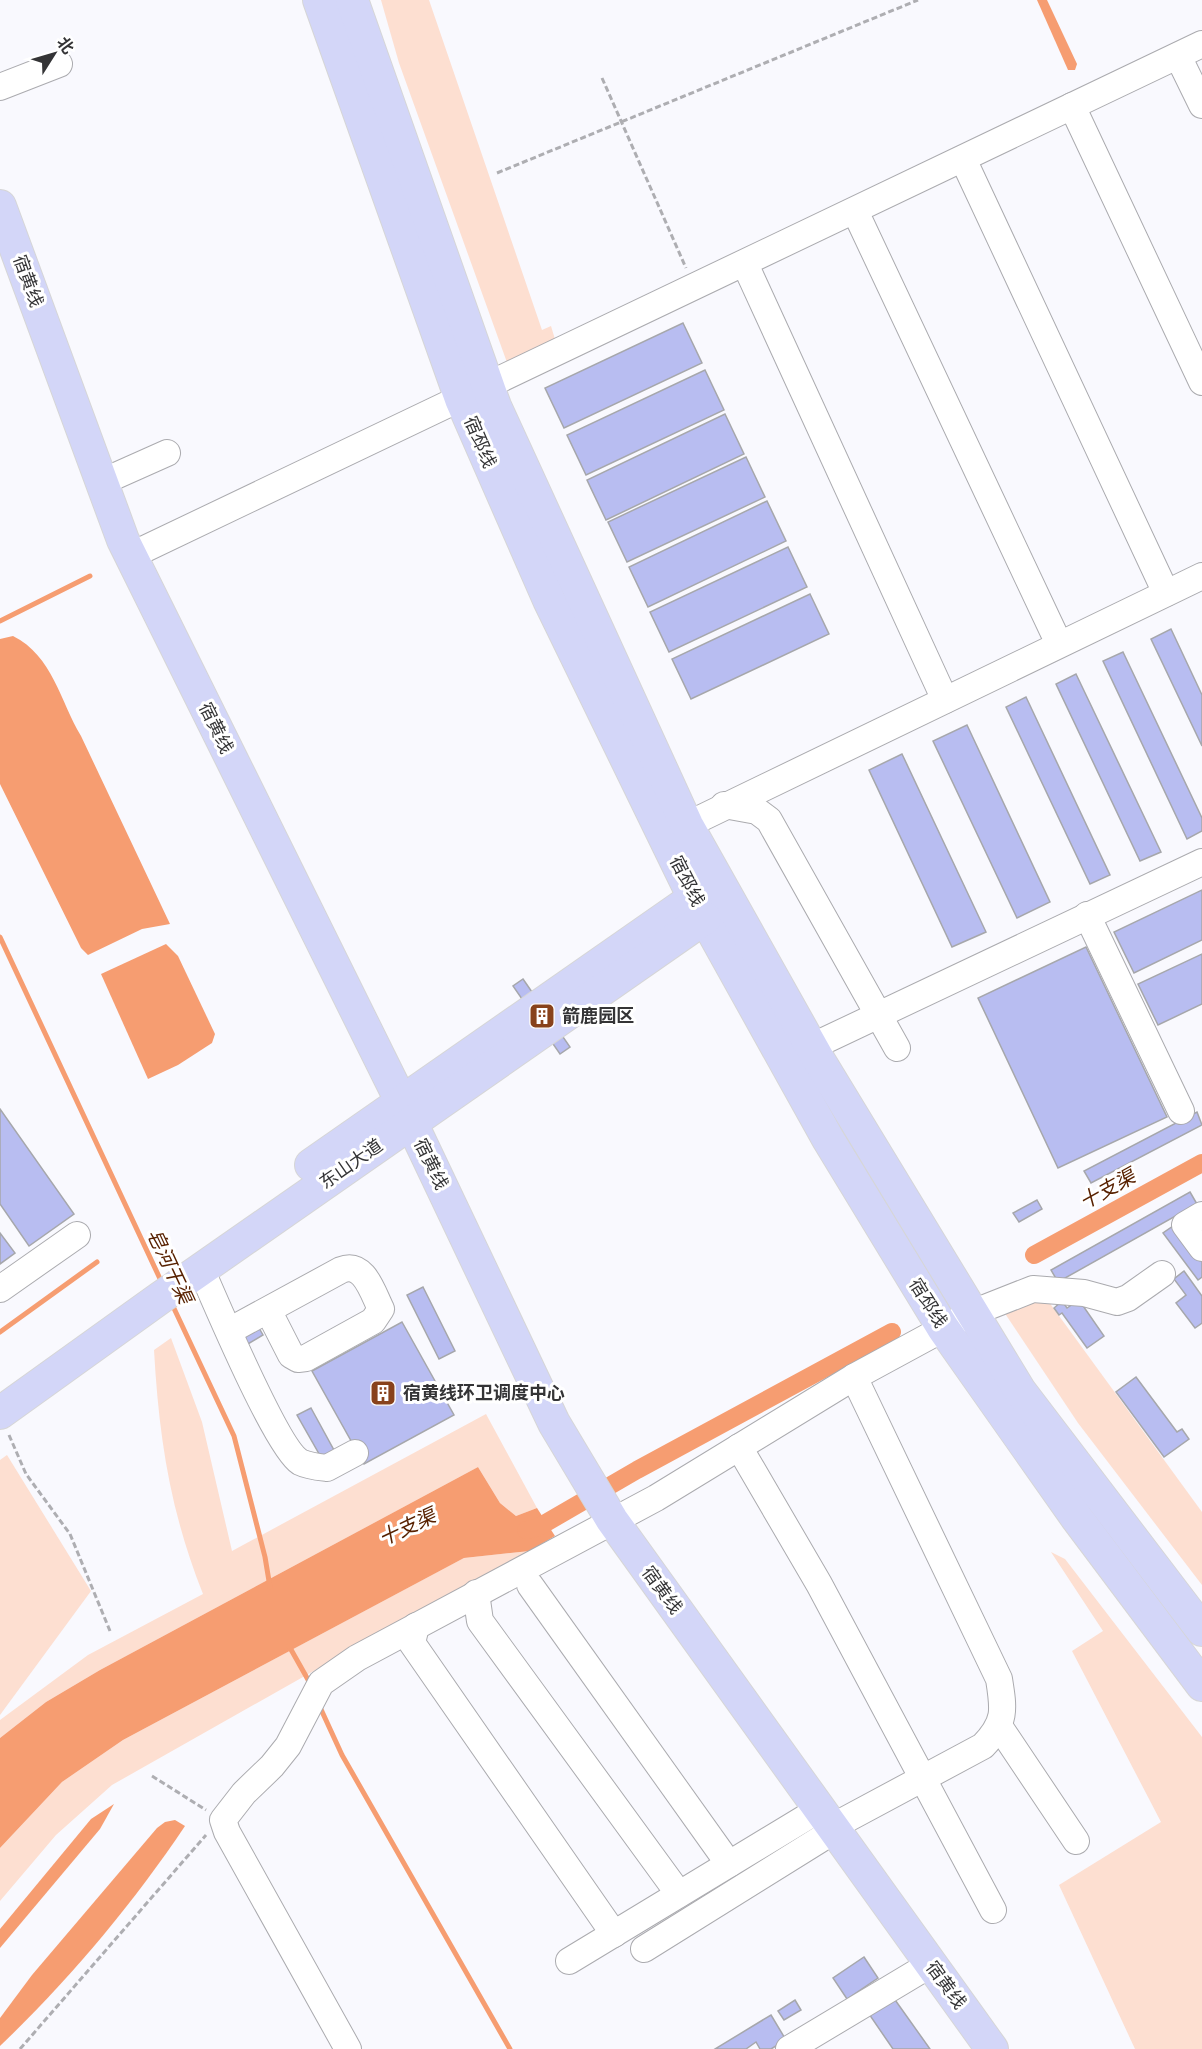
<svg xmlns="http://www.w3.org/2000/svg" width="1202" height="2049" viewBox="0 0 1202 2049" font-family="Lora,'Noto Sans SC',serif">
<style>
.green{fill:#fddfd1}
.water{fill:#f69d71}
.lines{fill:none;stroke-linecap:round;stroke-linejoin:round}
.stream{stroke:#f69d71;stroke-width:5}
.canal{stroke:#f69d71;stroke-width:18}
.building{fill:#b8bdf1;stroke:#a6a7ab;stroke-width:1.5}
.minor-casing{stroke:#ababaf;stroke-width:28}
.major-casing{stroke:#d6d6d7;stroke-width:34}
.path{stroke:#aeaeb2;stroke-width:3;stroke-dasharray:6 3;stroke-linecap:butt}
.minor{stroke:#fff;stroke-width:26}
.major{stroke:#d3d6f8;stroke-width:32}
.labels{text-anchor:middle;stroke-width:6;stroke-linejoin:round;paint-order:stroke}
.street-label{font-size:18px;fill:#343436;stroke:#fff}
.poi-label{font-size:18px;font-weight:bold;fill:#343436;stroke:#fff;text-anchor:start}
.water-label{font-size:20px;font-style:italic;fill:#582100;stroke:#fff}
</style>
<rect width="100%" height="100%" fill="#f9f9fe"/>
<g class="green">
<polygon points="381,0 429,0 542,330 551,326 557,346 509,368 399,63"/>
<polygon points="1030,1276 1202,1512 1202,1585 1078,1423 1004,1312 995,1295"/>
<path d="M171,1338L202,1422L232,1551L486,1414L537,1508L516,1516L500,1503L478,1467L100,1670L46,1702L0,1738V1720L88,1655L203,1594C170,1511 159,1438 154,1350Z"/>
<polygon points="7,1455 91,1591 0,1715 0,1460"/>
<polygon points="555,1537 566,1555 326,1664 112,1785 56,1835 0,1901 0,1848 62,1782 123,1740 464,1558 530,1551"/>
<polygon points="1051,1552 1065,1559 1202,1737 1202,2049 1135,2049 1059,1885 1161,1822 1072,1651 1103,1631"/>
</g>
<g class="water">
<polygon points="1037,0 1047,0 1077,64 1075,70 1068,70"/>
<path d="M13,636C53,656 60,701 81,736L170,924L142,929L88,955L81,948L0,784V639Z"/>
<polygon points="166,944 178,956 215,1034 212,1043 178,1065 148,1079 101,974"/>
<polygon points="478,1467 500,1503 516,1516 537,1508 555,1536 530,1551 464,1558 123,1740 62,1782 0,1848 0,1738 46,1702 100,1670"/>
<polygon points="114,1804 100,1829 0,1948 0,1929 91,1819"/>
<path d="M175,1820L185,1826C132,1905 69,1980 0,2046V2018L32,1975L157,1828L165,1822Z"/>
</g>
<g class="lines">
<g class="stream">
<polyline points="0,621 90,576"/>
<polyline points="0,937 162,1283"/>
<polyline points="171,1302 234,1436 265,1557 270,1587"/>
<polyline points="0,1332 97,1262"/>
<polyline points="289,1646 311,1685"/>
<polyline points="319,1705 342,1755 510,2049"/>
</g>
<g class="canal">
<polyline points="1034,1255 1202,1163"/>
<polyline points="526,1530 537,1528 637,1470 892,1332"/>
</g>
</g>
<g class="building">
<polygon points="683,323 702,363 564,428 545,388"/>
<polygon points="705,370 724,410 586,475 567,435"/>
<polygon points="725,414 744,454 606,520 587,480"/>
<polygon points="746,457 765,497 627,562 608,522"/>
<polygon points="767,501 786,541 648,607 629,567"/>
<polygon points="788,547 807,587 669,652 650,612"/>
<polygon points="810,594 829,634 691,699 672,659"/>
<polygon points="1171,629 1202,695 1202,746 1151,639"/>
<polygon points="1123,652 1202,818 1202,831 1187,839 1103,661"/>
<polygon points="1076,674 1161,852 1140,861 1056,684"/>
<polygon points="1026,697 1110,875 1090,884 1006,707"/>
<polygon points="967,725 1050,902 1017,918 933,741"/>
<polygon points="902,754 986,932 952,947 869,770"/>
<polygon points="1202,890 1202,940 1134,973 1114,932"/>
<polygon points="1086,947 1167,1117 1058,1168 978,998"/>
<polygon points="1202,954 1202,1004 1158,1025 1138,984"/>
<polygon points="523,979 570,1047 560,1054 513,986"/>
<polygon points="0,1109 74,1214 29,1246 0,1204"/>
<polygon points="1197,1112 1202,1125 1091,1183 1084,1171"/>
<polygon points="1190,1192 1197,1204 1058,1282 1051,1270"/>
<polygon points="1037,1200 1042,1209 1019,1222 1013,1213"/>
<polygon points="1176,1224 1202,1260 1202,1277 1198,1280 1163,1233"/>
<polygon points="0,1233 15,1253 0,1264"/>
<polygon points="1184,1271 1202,1296 1202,1323 1195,1328 1176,1303 1186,1295 1174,1279"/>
<polygon points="423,1287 455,1351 439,1359 407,1295"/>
<polygon points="1079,1300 1104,1336 1087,1348 1062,1313 1059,1315 1054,1308 1062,1301 1067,1308"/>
<polygon points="402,1322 454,1415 364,1464 312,1371"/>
<polygon points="259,1328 263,1335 248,1344 244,1337"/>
<polygon points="1136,1377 1177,1432 1182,1429 1189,1439 1164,1457 1116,1392"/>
<polygon points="311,1408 335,1452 322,1459 297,1415"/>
<polygon points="864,1957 878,1978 847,1999 833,1978"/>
<polygon points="893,1997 930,2049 893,2049 869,2014"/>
<polygon points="795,2000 801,2010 784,2020 778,2011"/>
<polygon points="771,2015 786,2040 771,2049 760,2049 756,2042 746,2049 715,2049"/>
</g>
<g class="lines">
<g class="minor-casing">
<g id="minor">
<polyline points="1178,56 1202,105"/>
<polyline points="0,87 59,64"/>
<polyline points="1072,106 1202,382"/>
<polyline points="963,159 1166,593"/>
<polyline points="855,211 1059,644"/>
<polyline points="745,264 945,700"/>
<polyline points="102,482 167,453"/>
<polyline points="130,556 1202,44"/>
<polyline points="724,805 757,811 769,820 897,1048"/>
<polyline points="687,825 1202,576"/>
<polyline points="1087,915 1181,1111"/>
<polyline points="811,1047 1202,862"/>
<polyline points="1202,1215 1185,1225 1202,1248"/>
<path d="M201,1269C215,1301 277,1448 300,1462C308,1466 318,1467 327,1468L355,1453"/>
<polyline points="0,1289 77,1235"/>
<path d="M229,1331L341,1270C364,1261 372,1291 381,1309L373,1321L306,1358L298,1359L291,1355L268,1310"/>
<polyline points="739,1447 819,1584 993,1910"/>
<polyline points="530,1585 729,1864"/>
<polyline points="476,1593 480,1621 679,1894"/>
<polyline points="416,1626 412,1643 614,1934"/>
<polyline points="999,1726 1076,1841"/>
<path d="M832,1827L983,1746C1006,1722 1004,1710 999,1679L854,1377"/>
<polyline points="644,1949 835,1830"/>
<polyline points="569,1961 820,1809"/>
<polyline points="348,2049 227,1832 223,1820 244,1793 272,1766 288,1746 321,1683 357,1658 656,1498 854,1377 972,1313 1033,1289 1084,1293 1117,1302 1128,1298 1162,1274"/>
<polyline points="789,2049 931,1964"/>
</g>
</g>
<g class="major-casing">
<g id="major">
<polyline points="319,0 461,399 549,600 694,898 828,1139 943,1328 1076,1517 1202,1685"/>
<polyline points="352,0 495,406 687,825 820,1062 1020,1391 1202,1630"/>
<polyline points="0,206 123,540 401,1101 554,1423 612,1520 992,2049"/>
<polyline points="311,1165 694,898"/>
<polyline points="0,1413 160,1298 705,918"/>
</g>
</g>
<g class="path">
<polyline points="602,78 686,268"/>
<polyline points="497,173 918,0"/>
<polyline points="9,1435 26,1474 70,1534 110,1631"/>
<polyline points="152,1776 206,1810"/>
<polyline points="20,2049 206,1835"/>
</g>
<use href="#minor" class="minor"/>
<use href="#major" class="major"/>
</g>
<defs>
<g id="building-square" transform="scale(1.35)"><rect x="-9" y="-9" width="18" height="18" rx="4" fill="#88421b" stroke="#fff"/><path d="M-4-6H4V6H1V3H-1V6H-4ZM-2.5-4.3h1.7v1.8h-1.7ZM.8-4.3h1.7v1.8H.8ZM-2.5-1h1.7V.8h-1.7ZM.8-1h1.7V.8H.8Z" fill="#fff"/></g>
</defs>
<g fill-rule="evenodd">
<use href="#building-square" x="542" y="1016"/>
<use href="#building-square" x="383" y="1393"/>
</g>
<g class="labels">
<g class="street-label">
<text transform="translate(28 281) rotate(70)" y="6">宿黄线</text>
<text transform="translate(480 442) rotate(67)" y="6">宿邳线</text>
<text transform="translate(216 728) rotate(64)" y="6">宿黄线</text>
<text transform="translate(687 881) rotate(63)" y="6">宿邳线</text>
<text transform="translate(351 1164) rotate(-35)" y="6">东山大道</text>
<text transform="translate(431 1164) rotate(64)" y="6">宿黄线</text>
<text transform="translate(928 1303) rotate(58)" y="6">宿邳线</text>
<text transform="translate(662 1590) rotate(54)" y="6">宿黄线</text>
<text transform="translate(946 1985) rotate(54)" y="6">宿黄线</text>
</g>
<g class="poi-label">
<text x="562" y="1022">箭鹿园区</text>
<text x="403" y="1399">宿黄线环卫调度中心</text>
</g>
<g class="water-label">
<text transform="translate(1107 1189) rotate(-29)" y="7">十支渠</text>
<text transform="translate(170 1266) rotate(65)" y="7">皂河干渠</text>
<text transform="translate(407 1527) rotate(-25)" y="7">十支渠</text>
</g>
</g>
<g transform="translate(54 54) rotate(53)" stroke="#ffffff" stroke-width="4.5" paint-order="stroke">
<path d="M0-4.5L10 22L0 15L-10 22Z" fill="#343436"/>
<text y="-9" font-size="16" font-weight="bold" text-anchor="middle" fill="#343436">北</text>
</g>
</svg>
